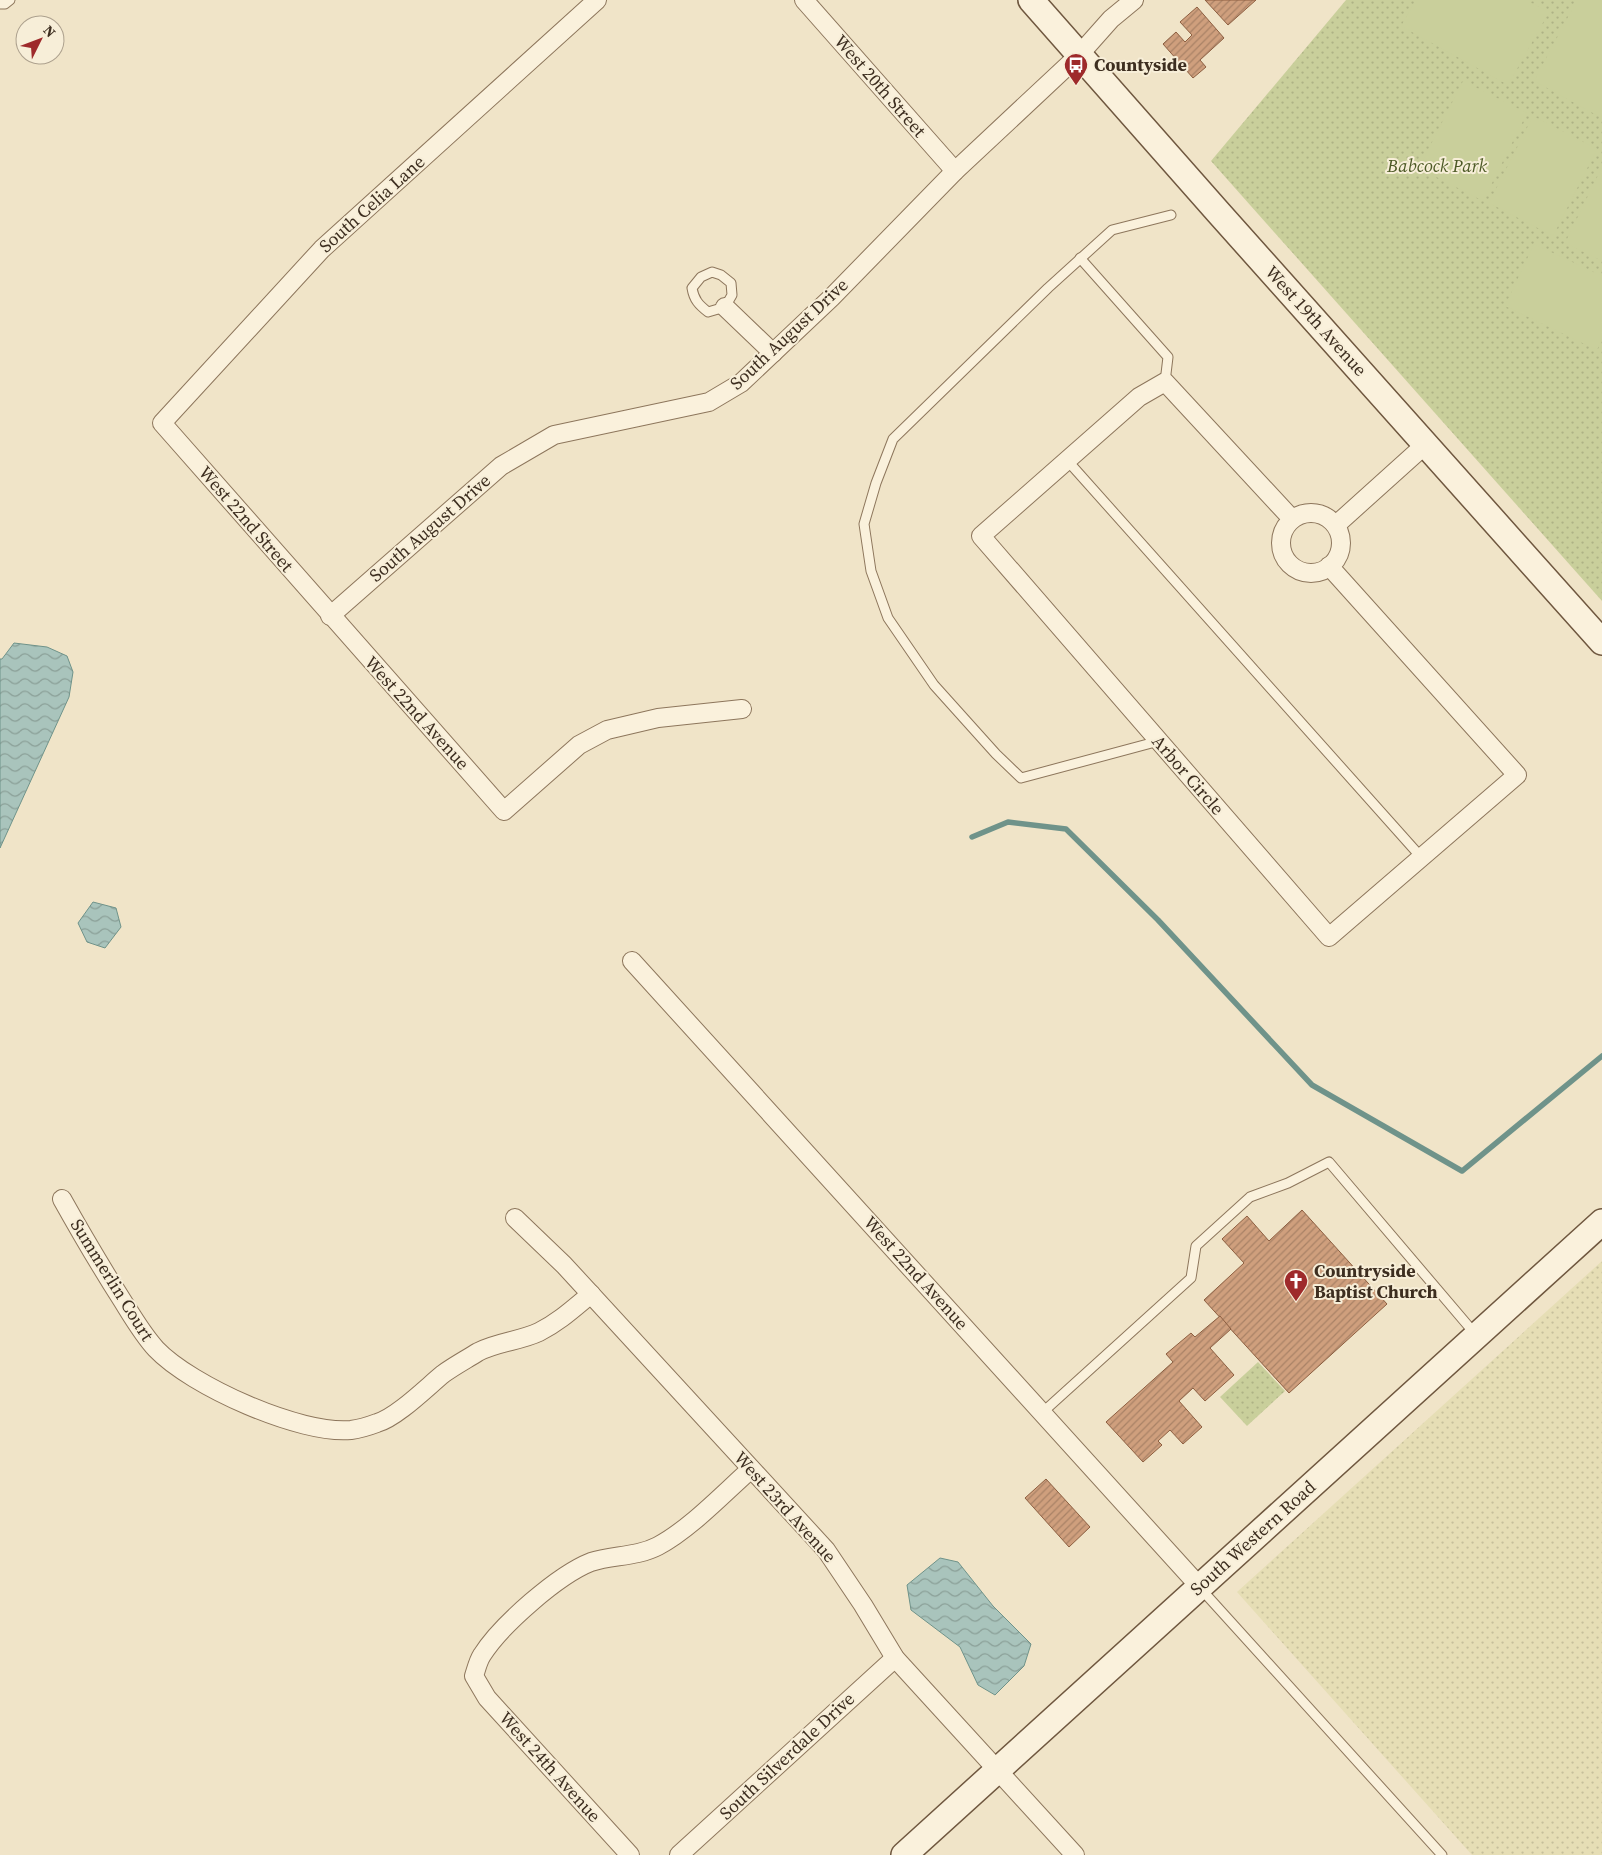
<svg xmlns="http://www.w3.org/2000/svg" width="1602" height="1855" viewBox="0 0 1602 1855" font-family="'Source Serif 4',serif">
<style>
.farmland{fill:url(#farmland-dots)}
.park{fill:url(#park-dots)}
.garden{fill:#c9cf9b}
.water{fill:url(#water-waves);stroke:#6f938a}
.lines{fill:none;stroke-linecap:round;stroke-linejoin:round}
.stream{stroke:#6f938a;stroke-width:5.5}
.building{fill:url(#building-hatch);stroke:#8d5f41}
.lane-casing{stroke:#8d765c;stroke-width:11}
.street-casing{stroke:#8d765c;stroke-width:20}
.secondary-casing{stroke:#6f573f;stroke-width:28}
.lane{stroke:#faf1dc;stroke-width:9}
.street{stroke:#faf1dc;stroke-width:18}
.secondary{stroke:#faf1dc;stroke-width:25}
.labels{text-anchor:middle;stroke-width:4;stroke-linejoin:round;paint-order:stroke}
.poi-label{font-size:18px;font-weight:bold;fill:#3d2e20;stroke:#f7eed8;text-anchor:start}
.street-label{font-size:18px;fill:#3d2e20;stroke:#f7eed8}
.park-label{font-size:18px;font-style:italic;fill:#4d5a26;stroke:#f7eed8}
</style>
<defs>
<pattern id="farmland-dots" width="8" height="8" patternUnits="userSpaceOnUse" patternTransform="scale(1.25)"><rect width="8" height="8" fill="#e6deb5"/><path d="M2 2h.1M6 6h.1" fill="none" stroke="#c6bf9b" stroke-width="1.8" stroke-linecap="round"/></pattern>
<pattern id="park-dots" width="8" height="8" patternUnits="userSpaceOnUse" patternTransform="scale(1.25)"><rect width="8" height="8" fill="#c9cf9b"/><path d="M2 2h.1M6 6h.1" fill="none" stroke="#aeb285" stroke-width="1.8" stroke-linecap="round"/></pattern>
<pattern id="water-waves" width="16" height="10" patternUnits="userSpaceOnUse" patternTransform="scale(1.25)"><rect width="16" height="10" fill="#a9c4bc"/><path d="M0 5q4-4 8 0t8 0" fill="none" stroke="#8ba098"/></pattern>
<pattern id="building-hatch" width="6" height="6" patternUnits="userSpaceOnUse" patternTransform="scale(1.25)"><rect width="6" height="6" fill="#cf9f7d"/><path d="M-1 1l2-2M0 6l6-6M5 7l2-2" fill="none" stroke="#a98266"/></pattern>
</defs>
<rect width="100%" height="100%" fill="#f0e4c8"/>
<polygon class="farmland" points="1602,1261 1602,1855 1472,1855 1237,1592"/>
<g class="park">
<polygon points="1346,0 1602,0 1602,601 1211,161"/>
<polygon points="1258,1362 1285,1391 1247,1426 1220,1397"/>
</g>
<g class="garden">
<polygon points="1416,0 1526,0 1549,12 1508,85 1401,26"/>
<polygon points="1577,0 1602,0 1602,118 1534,81"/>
<polygon points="1463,81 1527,113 1483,201 1419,168"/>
<polygon points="1533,116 1597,149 1553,236 1489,203"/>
<polygon points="1602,167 1602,261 1565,243"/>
<polygon points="1534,244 1602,276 1602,339 1597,350 1505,306"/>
</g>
<g class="water">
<polygon points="14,643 47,647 67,656 73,672 69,697 0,848 0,659 2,659"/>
<polygon points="93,902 116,908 121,927 105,948 87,942 78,923"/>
<polygon points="940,1558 958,1562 993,1606 1031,1644 1024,1666 995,1695 978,1685 960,1647 911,1610 907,1585"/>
</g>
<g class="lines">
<polyline class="stream" points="972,837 1008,822 1066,829 1158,920 1312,1085 1462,1171 1602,1056"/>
</g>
<g class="building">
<polygon points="1205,0 1256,0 1228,25"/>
<polygon points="1197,7 1224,38 1200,60 1206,67 1193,78 1163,44 1176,32 1185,42 1192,35 1180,22"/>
<polygon points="1302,1210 1387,1304 1289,1393 1204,1300 1244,1263 1222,1239 1247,1216 1269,1241"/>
<polygon points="1220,1316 1231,1329 1210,1348 1234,1375 1205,1401 1193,1388 1179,1401 1202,1427 1183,1444 1170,1430 1158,1441 1162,1445 1143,1462 1106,1422 1173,1362 1166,1354 1191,1333 1195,1337"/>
<polygon points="1046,1479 1090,1527 1069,1547 1025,1498"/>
</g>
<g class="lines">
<g class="lane-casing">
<g id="lane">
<polyline points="0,4 5,4 10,0"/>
<polyline points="1080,258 1168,357 1165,382"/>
<path d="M712,272L721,275L731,283L732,295L725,307L708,312C699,305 694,300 692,288L701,277Z"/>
<polyline points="1066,459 1421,857"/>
<polyline points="1159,741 1021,778 996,754 934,685 888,618 871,571 864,524 876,483 893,439 1048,288 1112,230 1171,215"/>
<polyline points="1043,1412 1191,1278 1196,1246 1250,1197 1288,1183 1329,1162 1476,1335"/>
<polyline points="1201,1589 1442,1855"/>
</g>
</g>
<g class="street-casing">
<g id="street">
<polyline points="597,0 322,249 162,423 504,811 579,745 607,730 658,718 742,709"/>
<polyline points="804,0 955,171"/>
<polyline points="725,307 773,353"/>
<circle cx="1311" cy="543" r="30"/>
<polyline points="1292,519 1165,382 1139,397 981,536 1329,937 1517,775 1329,566"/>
<polyline points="1336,525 1426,444"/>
<polyline points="330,616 501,466 554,435 709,402 741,383 831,298 955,171 1079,55 1111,19 1134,0"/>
<polyline points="632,961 1200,1587"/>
<path d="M62,1199C81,1233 101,1267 122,1300C132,1316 143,1335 156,1349C191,1386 301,1435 351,1430C359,1429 369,1426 377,1423C397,1417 426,1388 443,1374C454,1366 467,1359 478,1352C497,1342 520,1341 539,1332C559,1322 574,1308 591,1294"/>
<polyline points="515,1218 564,1265 826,1550 863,1605 895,1658 1075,1855"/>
<path d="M630,1855L487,1698L474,1676C476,1670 478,1661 482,1655C501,1625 558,1575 591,1562C612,1555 637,1557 658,1546C690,1529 724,1493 751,1469"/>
<polyline points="679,1855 895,1658"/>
</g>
</g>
<g class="secondary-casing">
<g id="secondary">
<polyline points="1031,0 1218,212 1602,642"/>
<polyline points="904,1855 1602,1222"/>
</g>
</g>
<use href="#lane" class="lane"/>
<use href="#street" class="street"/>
<use href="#secondary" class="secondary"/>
</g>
<defs>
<g id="bus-pin" transform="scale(1.25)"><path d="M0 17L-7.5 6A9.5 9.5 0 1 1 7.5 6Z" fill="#9e2a2b" stroke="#f7eed8"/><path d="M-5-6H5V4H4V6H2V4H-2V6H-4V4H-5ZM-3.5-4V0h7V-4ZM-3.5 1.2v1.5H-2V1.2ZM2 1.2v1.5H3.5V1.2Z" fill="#fff"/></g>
<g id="church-pin" transform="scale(1.25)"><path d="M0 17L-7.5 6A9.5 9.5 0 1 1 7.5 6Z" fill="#9e2a2b" stroke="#f7eed8"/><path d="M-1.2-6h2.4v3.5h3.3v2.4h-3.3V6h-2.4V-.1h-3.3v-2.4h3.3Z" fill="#fff"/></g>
</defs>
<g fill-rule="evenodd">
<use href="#bus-pin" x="1076" y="65"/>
<use href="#church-pin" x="1296" y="1281"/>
</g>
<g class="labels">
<g class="poi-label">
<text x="1094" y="71">Countyside</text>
<text x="1314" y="1277">Countryside<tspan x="1314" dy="21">Baptist Church</tspan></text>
</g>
<g class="street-label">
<text transform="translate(880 86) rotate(49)" y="6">West 20th Street</text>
<text transform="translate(372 204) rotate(-42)" y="6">South Celia Lane</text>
<text transform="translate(1316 321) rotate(48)" y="6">West 19th Avenue</text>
<text transform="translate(789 334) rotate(-43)" y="6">South August Drive</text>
<text transform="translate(246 519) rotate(49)" y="6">West 22nd Street</text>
<text transform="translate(430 528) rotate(-41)" y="6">South August Drive</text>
<text transform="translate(417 713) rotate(48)" y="6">West 22nd Avenue</text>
<text transform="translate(1188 775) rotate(49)" y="6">Arbor Circle</text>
<text transform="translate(916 1273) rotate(48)" y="6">West 22nd Avenue</text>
<text transform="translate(112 1280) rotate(58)" y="6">Summerlin Court</text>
<text transform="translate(785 1507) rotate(48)" y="6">West 23rd Avenue</text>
<text transform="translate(1253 1538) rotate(-42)" y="6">South Western Road</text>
<text transform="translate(787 1756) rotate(-43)" y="6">South Silverdale Drive</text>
<text transform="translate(550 1767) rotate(48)" y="6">West 24th Avenue</text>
</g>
<g class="park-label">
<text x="1437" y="172">Babcock Park</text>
</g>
</g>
<g transform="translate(40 40) rotate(48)"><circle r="24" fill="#f7eed8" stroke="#ada18e"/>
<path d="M0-4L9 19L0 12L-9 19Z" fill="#9e2a2b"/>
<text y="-8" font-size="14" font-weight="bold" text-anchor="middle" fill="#3d2e20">N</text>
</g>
</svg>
